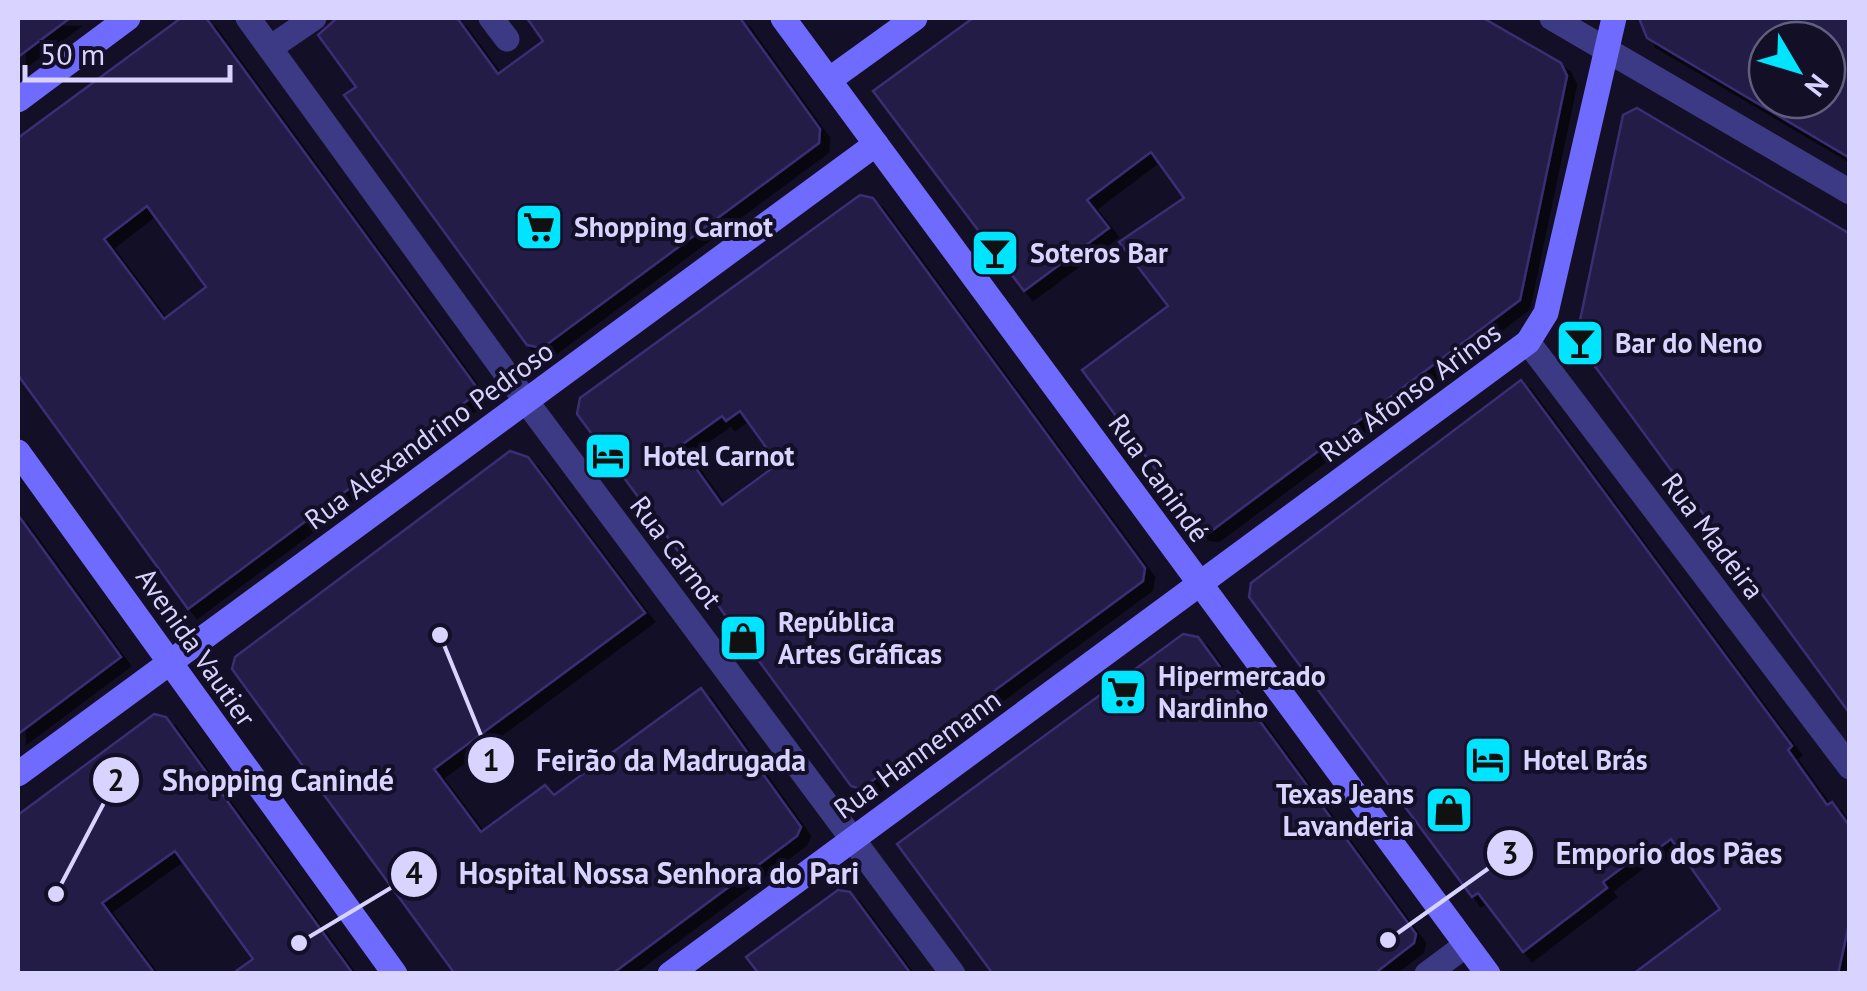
<svg xmlns="http://www.w3.org/2000/svg" width="1867" height="991" viewBox="0 0 1867 991" font-family="'PT Sans',sans-serif">
<style>
.building{fill:#241b47;stroke:#3b2d73;stroke-width:2.5;fill-rule:evenodd;filter:url(#shadow)}
.lines{fill:none;stroke-linecap:round;stroke-linejoin:round}
.street{stroke:#3d3a85;stroke-width:25}
.secondary{stroke:#6f6bff;stroke-width:25}
.labels{text-anchor:middle;stroke-width:8;stroke-linejoin:round;paint-order:stroke}
.poi-label{font-size:28px;font-weight:bold;fill:#d9d4ff;stroke:#130f26;text-anchor:start}
.street-label{font-size:28px;fill:#d9d4ff;stroke:#130f26}
.leader{fill:none;stroke:#d9d4ff;stroke-width:4}
.callout-dot{fill:#d9d4ff;stroke:#130f26;stroke-width:4}
.mark-label{font-size:30px;text-anchor:middle;font-weight:bold;fill:#111}
.callout-label{font-size:30px;text-anchor:middle;font-weight:bold;fill:#d9d4ff;stroke:#130f26;stroke-width:8;stroke-linejoin:round;paint-order:stroke}
</style>
<defs>
<filter id="shadow"><feDropShadow dx="9" dy="9" stdDeviation="0" flood-color="#0009"/></filter>
</defs>
<rect width="100%" height="100%" fill="#130f26"/>
<g class="building">
<polygon points="18,18 70,18 18,57"/>
<path d="M181,18H206L475,385L472,397L188,609L18,375V138ZM147,206L206,287L164,319L104,239Z"/>
<polygon points="337,18 457,18 498,74 543,41 527,18 740,18 820,129 819,143 542,348 527,345 344,95 356,87 318,35"/>
<polygon points="973,18 1483,18 1561,63 1567,76 1520,300 1210,532 1201,531 1082,370 1168,306 1119,242 1184,198 1151,152 1087,200 1109,228 1024,291 873,91"/>
<path d="M1639,18H1850V158L1647,38ZM1767,40H1827V100H1767Z"/>
<polygon points="1637,108 1850,234 1850,714 1580,346 1578,330 1623,115"/>
<path d="M860,195L873,198L1145,568L1143,581L861,789L851,786L577,414L580,398ZM740,411L778,464L722,505L680,446L722,416L726,421Z"/>
<polygon points="1521,380 1792,746 1788,750 1827,805 1832,802 1850,827 1850,919 1838,974 1633,974 1720,909 1671,839 1652,853 1648,848 1603,882 1607,888 1523,952 1478,893 1472,897 1249,597 1251,583"/>
<polygon points="510,451 528,457 645,613 434,769 481,832 545,785 554,795 701,688 801,827 797,836 612,974 455,974 232,669 235,657"/>
<polygon points="18,515 121,657 18,734"/>
<polygon points="1183,634 1198,637 1416,934 1414,943 1374,974 993,974 897,844"/>
<polygon points="154,714 166,717 353,974 232,974 253,959 175,851 102,903 155,974 18,974 18,815"/>
<polygon points="838,890 850,892 911,974 759,974 746,957"/>
</g>
<g class="lines">
<g class="street">
<polyline points="248,18 526,401 953,974"/>
<polyline points="491,18 507,39"/>
<polyline points="1552,18 1850,192"/>
<polyline points="270,48 314,18"/>
<polyline points="1528,342 1850,767"/>
<polyline points="1427,974 1466,945"/>
</g>
<g class="secondary">
<polyline points="783,18 1488,974"/>
<polyline points="829,80 915,18"/>
<polyline points="18,100 128,18"/>
<polyline points="18,452 395,974"/>
<polyline points="18,774 876,144"/>
<polyline points="670,974 1528,342 1546,313 1614,18"/>
</g>
</g>
<defs>
<g id="supermarket-square" transform="scale(2.5)"><rect x="-9" y="-9" width="18" height="18" rx="4" fill="#00e5ff" stroke="#130f26"/><path d="M-6-5.5h2.5l.6 2H6L4.5 2H-2.5L-4.4-4H-6ZM-1.5 3.2a1.3 1.3 0 1 0 .1 0ZM3 3.2a1.3 1.3 0 1 0 .1 0Z" fill="#111"/></g>
<g id="bar-square" transform="scale(2.5)"><rect x="-9" y="-9" width="18" height="18" rx="4" fill="#00e5ff" stroke="#130f26"/><path d="M-6-5H6L.8 .8V4.5H3.5V6h-7V4.5H-.8V.8Z" fill="#111"/></g>
<g id="hotel-square" transform="scale(2.5)"><rect x="-9" y="-9" width="18" height="18" rx="4" fill="#00e5ff" stroke="#130f26"/><path d="M-6-4.5h1.5V1H6V5H4.5V3h-9V5H-6ZM-4 0a1.8 1.8 0 1 1 3.6 0ZM.5 0V-2.5h3Q6-2.5 6 0Z" fill="#111"/></g>
<g id="shop-square" transform="scale(2.5)"><rect x="-9" y="-9" width="18" height="18" rx="4" fill="#00e5ff" stroke="#130f26"/><path d="M-5-2.5h2.3a2.7 3.5 0 0 1 5.4 0H5L5.5 6h-11ZM-1.5-2.5h3a1.5 2.3 0 0 0-3 0Z" fill="#111"/></g>
</defs>
<g fill-rule="evenodd">
<use href="#supermarket-square" x="539" y="227"/>
<use href="#bar-square" x="995" y="253"/>
<use href="#bar-square" x="1580" y="343"/>
<use href="#hotel-square" x="608" y="456"/>
<use href="#shop-square" x="743" y="638"/>
<use href="#supermarket-square" x="1123" y="692"/>
<use href="#hotel-square" x="1488" y="760"/>
<use href="#shop-square" x="1449" y="810"/>
</g>
<g class="labels">
<g class="poi-label">
<text x="574" y="237">Shopping Carnot</text>
<text x="1030" y="263">Soteros Bar</text>
<text x="1615" y="353">Bar do Neno</text>
<text x="643" y="466">Hotel Carnot</text>
<text x="778" y="632">República<tspan x="778" dy="32">Artes Gráficas</tspan></text>
<text x="1158" y="686">Hipermercado<tspan x="1158" dy="32">Nardinho</tspan></text>
<text x="1523" y="770">Hotel Brás</text>
<text x="1414" y="804" text-anchor="end">Texas Jeans<tspan x="1414" dy="32">Lavanderia</tspan></text>
</g>
<g class="street-label">
<text transform="translate(1410 392) rotate(-36)" y="10">Rua Afonso Arinos</text>
<text transform="translate(429 435) rotate(-36)" y="10">Rua Alexandrino Pedroso</text>
<text transform="translate(1159 478) rotate(54)" y="10">Rua Canindé</text>
<text transform="translate(1713 536) rotate(53)" y="10">Rua Madeira</text>
<text transform="translate(676 552) rotate(53)" y="10">Rua Carnot</text>
<text transform="translate(196 647) rotate(55)" y="10">Avenida Vautier</text>
<text transform="translate(917 754) rotate(-36)" y="10">Rua Hannemann</text>
</g>
</g>
<path class="leader" d="M440 635L491 760M56 894L116 780M1388 940L1510 853M299 943L414 874"/>
<g class="callout-dot">
<circle cx="440" cy="635" r="10"/>
<circle cx="56" cy="894" r="10"/>
<circle cx="1388" cy="940" r="10"/>
<circle cx="299" cy="943" r="10"/>
<circle cx="491" cy="760" r="25"/>
<circle cx="116" cy="780" r="25"/>
<circle cx="1510" cy="853" r="25"/>
<circle cx="414" cy="874" r="25"/>
</g>
<g class="mark-label">
<text x="491" y="771">1</text>
<text x="116" y="791">2</text>
<text x="1510" y="864">3</text>
<text x="414" y="884">4</text>
</g>
<g class="callout-label">
<text x="671" y="771">Feirão da Madrugada</text>
<text x="278" y="791">Shopping Canindé</text>
<text x="1669" y="864">Emporio dos Pães</text>
<text x="659" y="884">Hospital Nossa Senhora do Pari</text>
</g>
<rect width="1867" height="991" fill="none" stroke="#d9d4ff" stroke-width="40"/>
<g transform="translate(1797 70) rotate(128)"><circle r="48" fill="#130f26" stroke="#625e7d" stroke-width="2.5"/>
<path d="M0-8L18 38L0 25L-18 38Z" fill="#00e5ff"/>
<text y="-15" font-size="28" font-weight="bold" text-anchor="middle" fill="#d9d4ff">N</text>
</g>
<path d="M25 65v15h205v-15" fill="none" stroke="#d9d4ff" stroke-width="5"/>
<text x="40" y="65" font-size="30" fill="#d9d4ff" stroke="#130f26" stroke-width="8" paint-order="stroke">50 m</text>
</svg>
